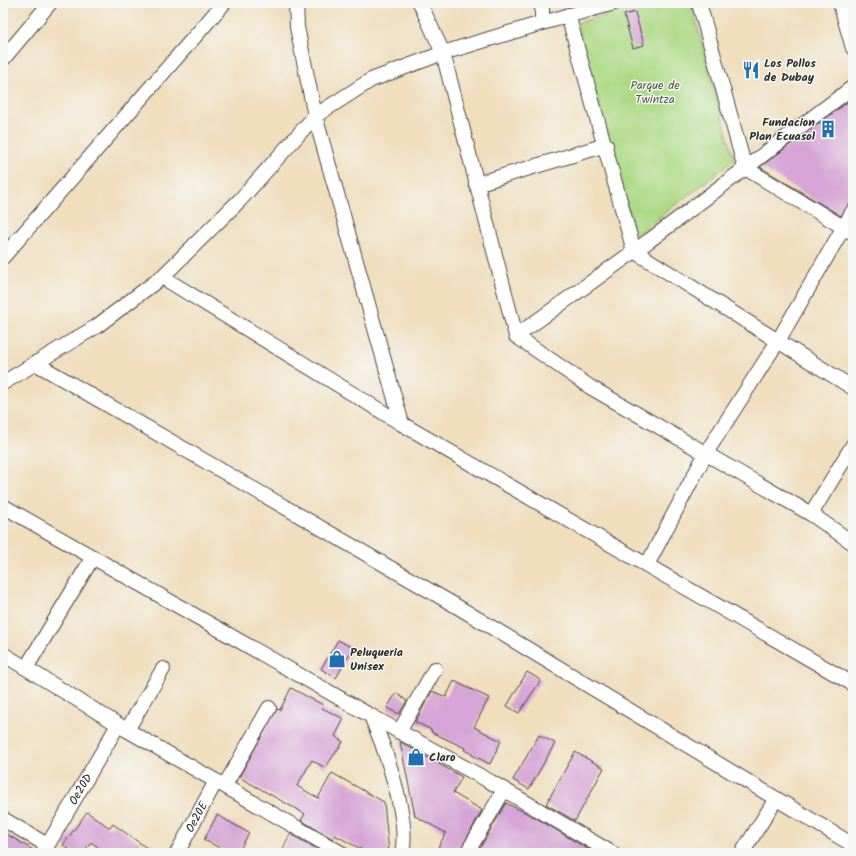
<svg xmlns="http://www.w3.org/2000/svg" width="856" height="856" viewBox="0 0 856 856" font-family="Kalam,sans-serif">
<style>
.green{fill:#adda86;stroke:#6c8258}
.building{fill:#d6a4d6}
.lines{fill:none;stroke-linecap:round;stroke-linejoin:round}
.minor-casing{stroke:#494641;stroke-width:16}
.minor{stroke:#fff;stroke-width:14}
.labels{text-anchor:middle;stroke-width:3;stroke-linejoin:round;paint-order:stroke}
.poi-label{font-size:12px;font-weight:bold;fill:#2b2b2b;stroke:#f6f6f2;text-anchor:start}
.park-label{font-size:12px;fill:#4c5742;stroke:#f6f6f2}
.street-label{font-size:12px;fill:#2b2b2b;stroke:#f6f6f2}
</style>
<rect width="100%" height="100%" fill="#f6f6f2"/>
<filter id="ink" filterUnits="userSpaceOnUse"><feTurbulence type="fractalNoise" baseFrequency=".025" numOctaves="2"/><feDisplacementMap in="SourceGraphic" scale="8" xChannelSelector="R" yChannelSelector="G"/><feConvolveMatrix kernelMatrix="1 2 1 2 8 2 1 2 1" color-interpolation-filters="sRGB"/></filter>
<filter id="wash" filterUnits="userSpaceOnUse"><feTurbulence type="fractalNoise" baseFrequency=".012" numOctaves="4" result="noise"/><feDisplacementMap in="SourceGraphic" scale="16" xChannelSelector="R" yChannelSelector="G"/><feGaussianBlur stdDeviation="0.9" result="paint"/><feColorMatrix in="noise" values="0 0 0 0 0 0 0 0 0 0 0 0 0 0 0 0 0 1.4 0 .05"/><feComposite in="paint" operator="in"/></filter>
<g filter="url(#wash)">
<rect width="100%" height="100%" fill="#f0debd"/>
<polygon class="green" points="649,3 691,3 734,160 635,236 577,23"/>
<g id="blocks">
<g class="building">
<polygon points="635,12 644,45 633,48 624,15"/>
<polygon points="853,98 853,199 841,216 760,167"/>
<polygon points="338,640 353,648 336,678 321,669"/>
<polygon points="527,672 541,680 519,713 507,706"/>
<polygon points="454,681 489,698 474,727 501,741 490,764 472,755 472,754 464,750 465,748 431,732 432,730 415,722 432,691 446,697"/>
<polygon points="291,688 323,705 322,708 344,719 335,736 343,742 325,768 312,760 297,786 318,798 332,773 384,802 389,853 368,853 335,835 333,839 301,820 305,814 239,777 277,709 280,710"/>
<polygon points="396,693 407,701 399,714 387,708"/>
<polygon points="539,735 555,743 529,789 513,780"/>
<polygon points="400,742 462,777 453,793 482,810 459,853 435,853 446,833 415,816"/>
<polygon points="575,752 604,768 575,821 546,804"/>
<polygon points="506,803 538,819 594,853 477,853"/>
<polygon points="87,812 110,828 113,824 154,853 106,853 91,842 83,853 74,853 63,845"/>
<polygon points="217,815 249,833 238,853 230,853 204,840"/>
<polygon points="3,832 35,851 35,853 3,853"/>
<polygon points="290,834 324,853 281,853"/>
</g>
</g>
</g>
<g filter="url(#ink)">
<use href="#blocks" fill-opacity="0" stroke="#494641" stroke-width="1"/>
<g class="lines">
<g class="minor-casing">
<g id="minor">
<polyline points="296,3 297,27 315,116 402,424"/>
<polyline points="420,3 443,53 516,336 590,387 811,514 853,543"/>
<polyline points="699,3 745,168 853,233"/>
<polyline points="840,3 853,48"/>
<polyline points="568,15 634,251 853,388"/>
<polyline points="542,23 542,3"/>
<polyline points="3,59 50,3"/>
<polyline points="476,184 606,145"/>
<polyline points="3,257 224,3"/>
<polyline points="162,277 402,424 853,684"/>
<polyline points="516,336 650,240 853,87"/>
<polyline points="35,363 458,607 853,845"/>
<polyline points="3,383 97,326 162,277 240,200 315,116 371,80 443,53 542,23 614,3"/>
<path d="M3,506L371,716C385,748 410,819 402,853"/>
<polyline points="811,514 853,445"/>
<polyline points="647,565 706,453 778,341 853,211"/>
<polyline points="3,654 127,730 341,853"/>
<polyline points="26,668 93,557"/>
<polyline points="371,716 491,782 612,853"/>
<polyline points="127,730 163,669"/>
<polyline points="399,732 435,669"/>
<polyline points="225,785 269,708"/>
<polyline points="3,819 47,845"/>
<path id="s1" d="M43,853L118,725"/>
<path id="s2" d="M177,853L216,781"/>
<polyline points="467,853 504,790"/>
<polyline points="742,853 776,799"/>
</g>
</g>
<use href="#minor" class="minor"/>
</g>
</g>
<defs>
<g id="restaurant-bare" transform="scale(1.38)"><path d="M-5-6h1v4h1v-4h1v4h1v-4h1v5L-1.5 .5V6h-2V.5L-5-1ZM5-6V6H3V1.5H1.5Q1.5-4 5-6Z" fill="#1f6fb2" stroke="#f6f6f2" stroke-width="2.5" paint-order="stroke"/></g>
<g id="building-bare" transform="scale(1.38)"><path d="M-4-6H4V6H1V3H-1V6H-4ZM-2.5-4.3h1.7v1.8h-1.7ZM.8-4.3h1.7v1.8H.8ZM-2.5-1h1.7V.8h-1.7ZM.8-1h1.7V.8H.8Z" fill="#1f6fb2" stroke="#f6f6f2" stroke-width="2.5" paint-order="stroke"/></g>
<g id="shop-bare" transform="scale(1.38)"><path d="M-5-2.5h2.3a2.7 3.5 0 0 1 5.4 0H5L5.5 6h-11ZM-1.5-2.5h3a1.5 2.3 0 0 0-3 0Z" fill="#1f6fb2" stroke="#f6f6f2" stroke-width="2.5" paint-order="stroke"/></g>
</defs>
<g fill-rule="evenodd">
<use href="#restaurant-bare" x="751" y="70"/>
<use href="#building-bare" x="828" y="129"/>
<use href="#shop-bare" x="337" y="659"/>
<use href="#shop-bare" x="416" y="757"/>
</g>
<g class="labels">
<g class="poi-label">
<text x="764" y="67">Los Pollos<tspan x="764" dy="14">de Dubay</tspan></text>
<text x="815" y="126" text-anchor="end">Fundacion<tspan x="815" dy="14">Plan Ecuasol</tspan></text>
<text x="350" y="656">Peluqueria<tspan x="350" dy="14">Unisex</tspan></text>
<text x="429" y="761">Claro</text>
</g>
<g class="park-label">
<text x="655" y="89">Parque de<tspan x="655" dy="14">Twintza</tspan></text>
</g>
<g class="street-label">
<text dy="4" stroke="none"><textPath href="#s1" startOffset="74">Oe20D</textPath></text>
<text dy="4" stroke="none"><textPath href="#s2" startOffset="41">Oe20E</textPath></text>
</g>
</g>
<rect width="856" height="856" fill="none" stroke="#f6f6f2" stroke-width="16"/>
</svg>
